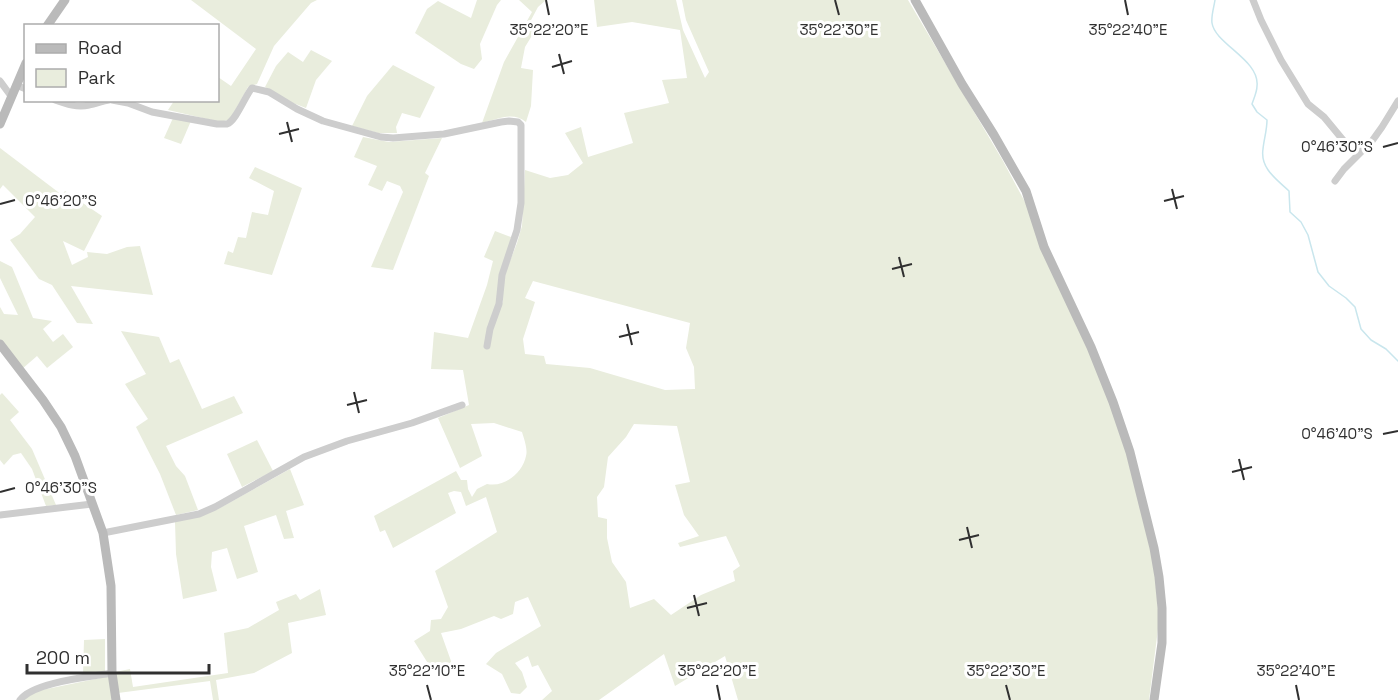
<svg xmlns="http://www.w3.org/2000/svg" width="1398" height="700" viewBox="0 0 1398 700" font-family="'Space Grotesk',sans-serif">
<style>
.green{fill:#e9eddd;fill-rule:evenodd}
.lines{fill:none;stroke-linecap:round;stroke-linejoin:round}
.stream{stroke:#c9e6ed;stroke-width:1.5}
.street{stroke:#cdcdcd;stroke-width:7}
.secondary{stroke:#bababa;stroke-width:9}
.ticks{fill:none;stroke:#303030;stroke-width:2}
.ticks-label{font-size:15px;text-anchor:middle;fill:#303030;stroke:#fff;stroke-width:6;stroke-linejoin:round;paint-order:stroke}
</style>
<rect width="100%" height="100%" fill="#fff"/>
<g class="green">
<polygon points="191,0 317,0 311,3 274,46 257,84 248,87 232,116 228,120 220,122 168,110 174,101 218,100 218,77 231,86 256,49"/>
<polygon points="477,0 501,0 497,5 480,44 482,59 474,69 461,64 415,33 427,9 438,1 471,18"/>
<path d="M519,0H546L538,7L530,22L536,29L525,47L521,68L533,70L531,106L526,122C513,111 498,119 482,123L504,62L532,12Z"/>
<path d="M594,0H676L683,30L705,78L709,72L686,20L682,0H908L1003,161L1032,215L1075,310L1129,454L1153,550L1159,621L1149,700H738L725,656L675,686L664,654L599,700H542L552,691L538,665L532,667L528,656L515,663L522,672L527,687L520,694L511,693L502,674L486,664L496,653L541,626L528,597L515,602L513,614L501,619L494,616L461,629L441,633L451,661V667L441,674L429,665L414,641L430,631L431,620L441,619L448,607L435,571L497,532L486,497L466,506L461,492L454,491L448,493L456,513L393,548L385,530L380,532L374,516L456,471L461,480H467L468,489L472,497L477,489L487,484C505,488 523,472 526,456C528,449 524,439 522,432L494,423L471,424L482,456L460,468L438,418L469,405L463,370L431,369L434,332L468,338L487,285L493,261L484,257L495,231L511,237L492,329L503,301V283L506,271L517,243L522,226L525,170L550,178L568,175L583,163L565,133L581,127L588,157L633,143L624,113L669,103L662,80L687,78L680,30L632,22L597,27ZM533,281L690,323L686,348L694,367L695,389L665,390L590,368L546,364L544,356L525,354L523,339L535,302L525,298ZM634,424L677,426L690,482L675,485L684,515L699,536L678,543L680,547L726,536L740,566L733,571L735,581L701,595L671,615L654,599L630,608L626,582L612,562L607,538V519L598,517L597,497L604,487L608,457L626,437Z"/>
<polygon points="311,50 332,61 316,80 306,108 293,103 265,87 276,66 288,52 303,62"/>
<polygon points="393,65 435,87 420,118 402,113 396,127 397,133 378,133 352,126 367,96"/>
<polygon points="173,118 191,121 181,144 164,138"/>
<polygon points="363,137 389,142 442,138 425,173 429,176 393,270 371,267 403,192 400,186 387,181 382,191 368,185 377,166 354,157"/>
<polygon points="0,148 62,195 65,191 102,216 84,251 63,241 72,265 88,257 87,252 107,254 127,247 140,246 153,295 71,286 93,324 77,323 52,285 39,279 10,240 20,234 35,217 3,185 0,189"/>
<polygon points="255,167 302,188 272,275 224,264 228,251 233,253 238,237 246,238 252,212 268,215 274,191 249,178"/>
<polygon points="0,261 12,267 33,318 52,321 43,329 53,342 63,334 73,347 47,368 37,356 22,369 0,341 0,307 4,314 18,315 0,278"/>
<polygon points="121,331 159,337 170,363 179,359 202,409 234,396 243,413 166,446 176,466 185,476 198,510 176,515 160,474 136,427 148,419 125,384 146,374"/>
<polygon points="2,393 19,412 10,420 32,449 56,505 46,506 32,469 21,453 13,455 4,465 0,460 0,395"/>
<polygon points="257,440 273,471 242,487 227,454"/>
<polygon points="290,469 304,505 286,511 294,538 284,539 276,515 244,526 258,572 237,579 227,548 212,552 211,567 217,591 183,599 176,554 175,522 218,509"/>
<polygon points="320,589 326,615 288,623 292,653 254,673 216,680 219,700 213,700 210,681 118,693 115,672 130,669 133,687 228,673 224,633 248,628 279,610 276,602 296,594 300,600"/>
<polygon points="105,639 105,671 83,675 84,640"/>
<polygon points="110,676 113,700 23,700 37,691"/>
</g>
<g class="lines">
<path class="stream" d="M1215,0C1214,7 1211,16 1212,23C1215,44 1260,60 1257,86C1257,92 1254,98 1252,104L1257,112L1267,120C1267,130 1264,139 1263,149C1260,168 1276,179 1289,191L1290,212L1301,222L1308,235L1318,272L1329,286L1346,298L1355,307L1361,329L1371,340L1386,349L1398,361"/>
<g class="street">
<polyline points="1253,0 1261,20 1281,60 1308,104 1324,117 1343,140 1351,146 1363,150"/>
<polyline points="0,81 11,96"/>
<polyline points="16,85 26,89"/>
<path d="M55,100C66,104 78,108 89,105C96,104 102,101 109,100"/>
<path d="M112,100L128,103L152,112L217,124C219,124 225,124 227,124C236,121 245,96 252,88L269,92L297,109L323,121L381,137L393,138L444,134L501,122L509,121L518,122L521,125V203L517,230L502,275L499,304L490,329L487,346"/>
<polyline points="1335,181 1344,169 1372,141 1382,127 1398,101"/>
<polyline points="0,515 92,504"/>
<polyline points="103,533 199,514 215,507 304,457 347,441 412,423 462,405"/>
<path d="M20,700C33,682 90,677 112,673"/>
</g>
<g class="secondary">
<polyline points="915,0 962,84 994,135 1026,191 1044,247 1091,347 1113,402 1130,452 1154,548 1159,577 1162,608 1162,643 1154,700"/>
<polyline points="47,26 65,0"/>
<polyline points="0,124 26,63"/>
<polyline points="0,344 43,400 61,427 75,456 103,533 111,586 112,673 116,700"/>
</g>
</g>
<path class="ticks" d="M546,0L549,15M835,0L839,15M1125,0L1128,15M559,54L564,74M552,67L572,61M287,122L292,142M279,134L299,129M1383,147L1398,143M1172,189L1177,209M1164,201L1184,196M0,204L15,200M899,257L904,277M892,269L912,264M627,324L632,345M619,337L639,332M354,392L359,413M347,405L367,400M1383,434L1398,431M1239,459L1244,480M1232,472L1252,467M0,492L15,488M967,527L972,548M959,540L979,535M694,595L699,616M687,608L707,603M427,685L431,700M717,685L720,700M1006,685L1010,700M1296,685L1299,700"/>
<g class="ticks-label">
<text x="839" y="35">35°22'30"E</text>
<text x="549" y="35">35°22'20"E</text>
<text x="1128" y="35">35°22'40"E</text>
<text x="1337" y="152">0°46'30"S</text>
<text x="61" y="206">0°46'20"S</text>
<text x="1337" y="439">0°46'40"S</text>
<text x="61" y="493">0°46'30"S</text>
<text x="427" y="676">35°22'10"E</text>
<text x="717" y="676">35°22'20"E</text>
<text x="1006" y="676">35°22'30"E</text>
<text x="1296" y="676">35°22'40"E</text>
</g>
<rect x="24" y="24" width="195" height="78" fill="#ffffff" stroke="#acacac" stroke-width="1.5"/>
<rect x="36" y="44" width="30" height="9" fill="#bababa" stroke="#acacac" stroke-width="1.5"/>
<text x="78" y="54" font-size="18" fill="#303030">Road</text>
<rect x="36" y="69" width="30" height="18" fill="#e9eddd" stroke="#acacac" stroke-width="1.5"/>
<text x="78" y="84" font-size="18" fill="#303030">Park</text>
<path d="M27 664v9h182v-9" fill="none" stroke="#303030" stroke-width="3"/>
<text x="36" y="664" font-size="18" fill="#303030" stroke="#ffffff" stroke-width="4.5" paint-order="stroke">200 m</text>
</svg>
